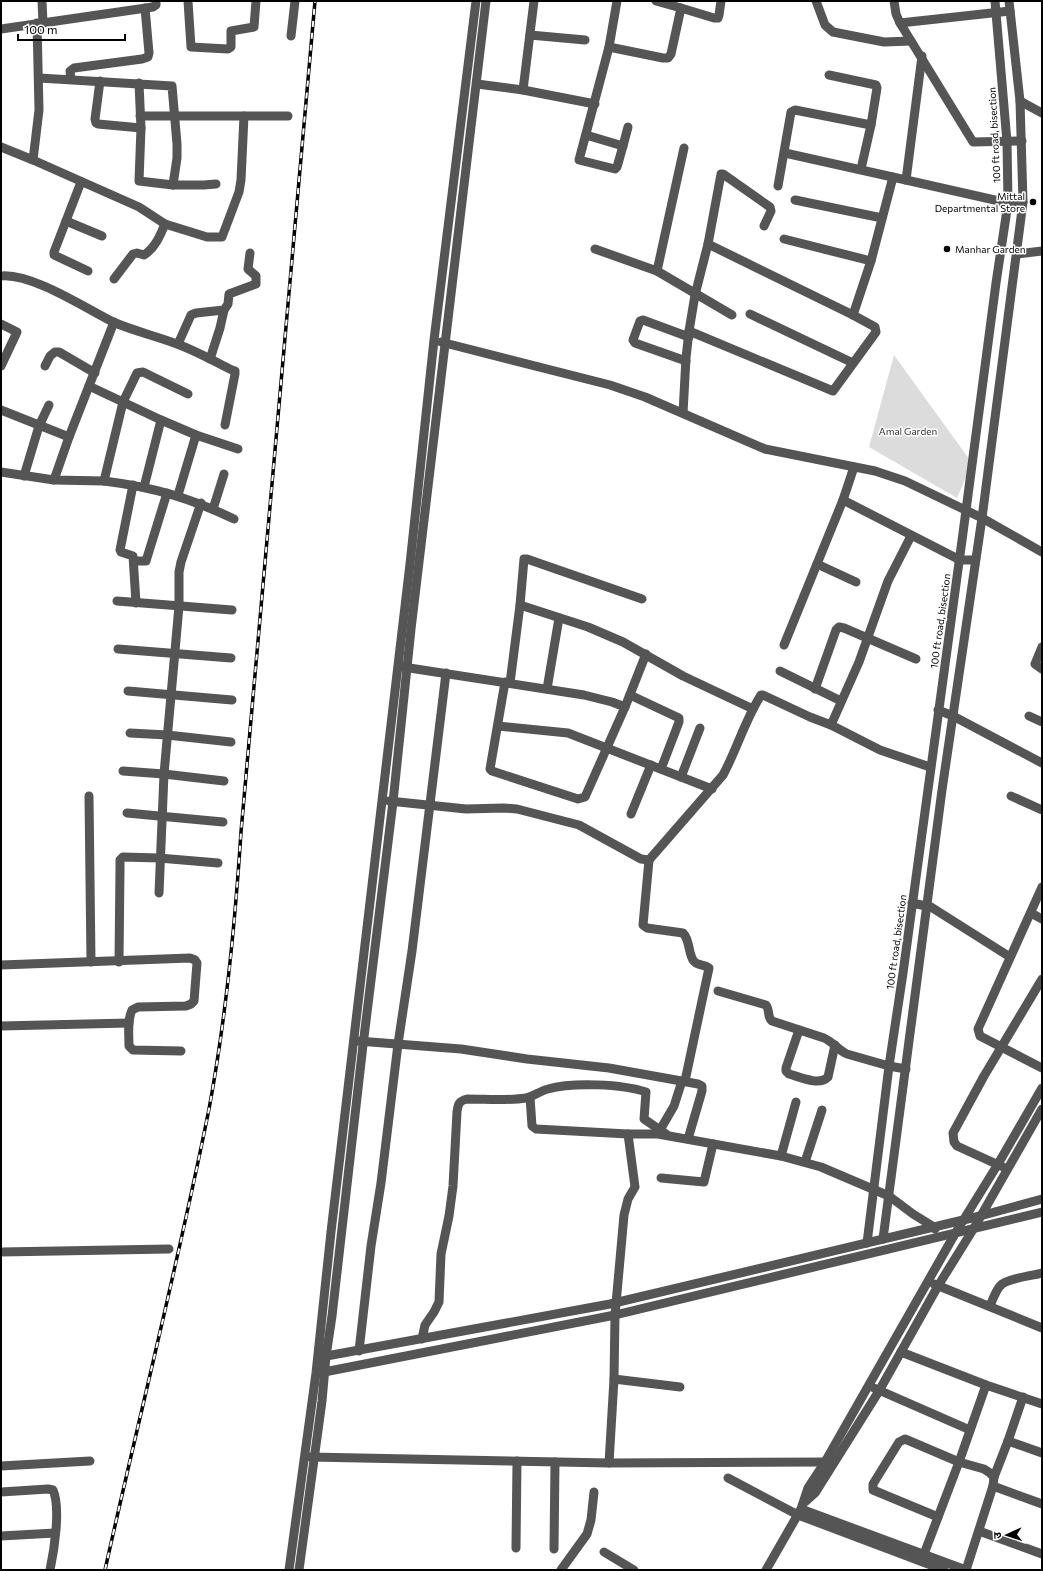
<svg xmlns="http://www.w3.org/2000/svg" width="1043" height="1571" viewBox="0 0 1043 1571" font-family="Commissioner,'Noto Sans Devanagari',sans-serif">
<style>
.green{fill:#dcdcdc}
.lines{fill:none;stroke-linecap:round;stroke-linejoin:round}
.minor{stroke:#555;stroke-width:9}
.rail-casing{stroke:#000;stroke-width:3.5}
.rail{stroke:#fff;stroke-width:2;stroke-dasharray:6;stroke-linecap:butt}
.poi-dot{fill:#000;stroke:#fff;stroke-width:1.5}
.labels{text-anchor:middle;stroke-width:3;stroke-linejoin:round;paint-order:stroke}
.street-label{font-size:10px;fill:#000;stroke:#fff}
.poi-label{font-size:10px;fill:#000;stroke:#fff;text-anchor:end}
.park-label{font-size:10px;fill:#333;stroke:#fff}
</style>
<rect width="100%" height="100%" fill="#fff"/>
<polygon class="green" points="894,355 972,463 957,498 869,447"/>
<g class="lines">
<g class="minor">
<polyline points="42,1 43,23"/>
<polyline points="188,1 191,47 228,49 231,47 231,31 254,27 256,1"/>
<polyline points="617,1 609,47 663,58 668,58 671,54 681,8 656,1"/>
<polyline points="816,1 825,25 833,32 884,42 911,41"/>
<polyline points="894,1 896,14 900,23 1010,11"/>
<polyline points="681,8 714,18 718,18 719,15 721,1"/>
<polyline points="900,23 973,142 1022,141"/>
<polyline points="1,29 153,7 156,5 156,1"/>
<polyline points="530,35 585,40"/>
<polyline points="291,36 295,1"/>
<polyline points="609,47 579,160 615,169 617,167 623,146"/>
<polyline points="829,75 876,85 877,88 871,125"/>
<polyline points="39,78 172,86 177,144 177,158 173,185 204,185 216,184"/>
<polyline points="71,79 70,71 74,68 142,59 148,57 149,53 145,8"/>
<polyline points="100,81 95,119 96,123 98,124 141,128"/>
<polyline points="139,83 141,128 139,181 173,185"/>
<polyline points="477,84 523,90 595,104"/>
<polyline points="523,90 534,1"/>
<polyline points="1020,101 1042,113"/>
<polyline points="140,116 288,116"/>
<polyline points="586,135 623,146 628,127"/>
<polyline points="1,147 33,160 39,110 37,23"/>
<polyline points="785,153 906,180 922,56"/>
<polyline points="33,160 139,207 165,224 207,237 222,237 239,192 241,180 244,116"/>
<polyline points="906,180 1008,203 1023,202"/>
<polyline points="81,182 54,252 54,255 88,271"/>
<polyline points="778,186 791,112 795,110 871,125 861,169"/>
<polyline points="795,200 882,218"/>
<polyline points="66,221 102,236"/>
<polyline points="784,239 871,261"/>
<polyline points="595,249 657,271 732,315"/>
<polyline points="1017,254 1042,251"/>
<polyline points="657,271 684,148"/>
<path d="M1,276C32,273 85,308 113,322C134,331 156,336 177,344C196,351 214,361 232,370L235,371V374L225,425"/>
<path d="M114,279L133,254L137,253L144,255C155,248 160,236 165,224"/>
<polyline points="750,314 853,363"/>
<polyline points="853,315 871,261 893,177"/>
<polyline points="1,324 17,332 1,366"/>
<polyline points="689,331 833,391 876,332 875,327 853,315 708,244"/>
<polyline points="441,342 610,385 645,397 765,449 875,471 905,481 982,518 1042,552"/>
<polyline points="178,344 191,315 196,313 224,310 228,304 229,294 256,284 256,276 248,269 250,253"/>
<polyline points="210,359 220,328 224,310"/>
<polyline points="686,361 635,343 633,340 640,321 643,320 689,337"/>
<polyline points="45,366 50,356 55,352 59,352 95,373"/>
<polyline points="89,386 161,420 196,435 238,449"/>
<path d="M188,394L143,372L137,373L123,402L104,481C153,487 190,498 234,519"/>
<polyline points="1,410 69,437"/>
<polyline points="683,413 686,358 689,331 695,295 708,244 721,174 723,174 770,207 771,211 764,226"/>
<polyline points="1,472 54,480 104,481"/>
<polyline points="24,476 39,426 49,405"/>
<polyline points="54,480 69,437 114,322"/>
<polyline points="133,485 120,550 121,552 133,556 136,603"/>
<polyline points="144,487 161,420"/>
<polyline points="178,495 196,435"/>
<polyline points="843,500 960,560 975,560"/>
<polyline points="213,509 224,474"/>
<polyline points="134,561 146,561 167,493"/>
<polyline points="817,564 856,582"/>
<polyline points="117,601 232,610"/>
<polyline points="520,605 588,627 623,642 683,676 753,709"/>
<polyline points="784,645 843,500 854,467"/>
<polyline points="1042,647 1035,664 1042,669"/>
<polyline points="118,649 231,658"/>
<polyline points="403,667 584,695 612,702 625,707 646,654"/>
<polyline points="780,671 841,701"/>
<polyline points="505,682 490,769 492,771 578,799 585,797 625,707"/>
<polyline points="510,683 520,605 524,559 527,559 642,599"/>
<polyline points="547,689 559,618"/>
<polyline points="815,689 836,630 839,627 844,628 916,659"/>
<polyline points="128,691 232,700"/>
<polyline points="630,695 679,718 679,722 661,769"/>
<polyline points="938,710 953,716 1042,763"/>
<polyline points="1029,716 1042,722"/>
<polyline points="831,725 880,750 930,767"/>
<polyline points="498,726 568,733 712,789"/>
<polyline points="130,733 167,735 231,742"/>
<polyline points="123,771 164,774 224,781"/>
<polyline points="681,777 700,728"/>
<polyline points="89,796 91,962"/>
<polyline points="1011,796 1042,810"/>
<path d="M389,801L466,809L503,808L517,809L579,825L641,859L649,860L723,775C737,749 745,720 761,695H763L810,717L831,725L859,662L888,581L911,536"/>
<polyline points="127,813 223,822"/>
<polyline points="631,814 651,765"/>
<path d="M649,860L643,925L647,928L683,933C690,940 688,952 693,960C696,966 705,964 709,968L685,1081"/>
<polyline points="1042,887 978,1029 980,1036 1042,1068"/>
<polyline points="159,893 164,774 179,606 179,572 181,562 201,503"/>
<polyline points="912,903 931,907 1010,957"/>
<polyline points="1031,913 1042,919"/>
<polyline points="119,962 120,867 120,860 123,857 159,858 218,863"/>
<path d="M1,965L190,958L195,960L197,963L194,1001L191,1004L186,1006L138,1007L132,1010C127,1021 129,1034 129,1046L133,1050L181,1051"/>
<path d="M718,991L766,1005C770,1010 767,1017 772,1021L824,1038C833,1042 838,1050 847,1054L889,1066L906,1069"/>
<polyline points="1,1026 129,1023"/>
<path d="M799,1030L786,1068V1071L789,1074C800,1077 819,1086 828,1077L835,1045"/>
<polyline points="358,1041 461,1049 527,1059 609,1068 698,1084 702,1086 702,1091 688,1139"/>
<polyline points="530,1097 532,1126 536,1129 628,1134 658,1134 781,1156 821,1167 889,1196 913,1214 934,1227 935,1229"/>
<polyline points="660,1130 674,1106 682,1081"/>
<polyline points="781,1156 796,1102"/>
<polyline points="805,1162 822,1110"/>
<polyline points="1003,1167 957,1146 954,1142 953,1133 984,1076 1042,979"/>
<polyline points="661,1178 704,1182 713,1144"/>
<polyline points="883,1239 942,790 982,518 1023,202 1020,101 1009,1"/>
<polyline points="867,1243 889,1066 903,973 963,533 996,283 1008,203 1007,142 995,1"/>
<polyline points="1,1252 169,1249"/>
<polyline points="934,1284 1042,1328"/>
<path d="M990,1306C993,1299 996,1289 1002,1284C1010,1278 1031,1276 1042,1273"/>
<path d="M422,1339L425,1325L434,1312L439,1302L441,1254L449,1216L453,1186L457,1112C458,1104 459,1101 467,1099C486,1099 507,1101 526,1098C534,1096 540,1091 548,1089C572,1082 623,1084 646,1092L644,1119L666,1134"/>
<polyline points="359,1351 371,1246 381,1183 398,1044 412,951 446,673"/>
<polyline points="901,1352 986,1385 1042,1404"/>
<polyline points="321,1357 610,1304 980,1216 1042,1199"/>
<polyline points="319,1373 615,1315 1042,1212"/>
<polyline points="614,1379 615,1315 624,1215 628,1199 635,1187 628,1134"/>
<polyline points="874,1388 970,1430"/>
<polyline points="1008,1441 1042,1453"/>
<polyline points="310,1457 609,1463 825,1462"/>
<polyline points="609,1463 614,1379 680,1387"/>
<polyline points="1,1466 90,1461"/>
<polyline points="994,1477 1008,1441 1023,1397"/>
<polyline points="728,1478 798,1515 944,1570"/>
<path d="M1,1492L48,1489L53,1490C61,1508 54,1551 50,1570"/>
<polyline points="805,1502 815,1493 879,1391 938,1286 974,1228 1042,1109"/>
<polyline points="801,1509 966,1570"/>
<polyline points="938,1517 873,1490 873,1484 899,1442 905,1439 959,1462 984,1469 990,1473 994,1477 993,1486 1042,1504"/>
<polyline points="979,1531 1042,1554"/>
<polyline points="1,1536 55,1533"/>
<polyline points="516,1548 517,1461"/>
<polyline points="554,1549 555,1462"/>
<polyline points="604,1552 634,1570"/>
<polyline points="924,1554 959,1462 986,1385"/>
<polyline points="289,1570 316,1373 331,1232 410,564 434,340 476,1"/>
<polyline points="299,1570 322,1401 326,1356 332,1316 363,1045 393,802 411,629 486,1"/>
<polyline points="561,1570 587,1534 591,1520 594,1492"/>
<polyline points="766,1570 801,1509 808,1488 825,1462 956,1232 998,1164 1042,1088"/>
<polyline points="966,1570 993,1486"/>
</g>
<g class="rail-casing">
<path id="rail" d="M105,1570C139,1417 178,1264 209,1109C226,1018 235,925 241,832L315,1"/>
</g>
<use href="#rail" class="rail"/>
</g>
<g class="poi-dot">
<circle cx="1033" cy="202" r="4"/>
<circle cx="947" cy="249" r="4"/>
</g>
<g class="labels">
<g class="street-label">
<text transform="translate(994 135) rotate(-93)" y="4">100 ft road, bisection</text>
<text transform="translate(940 621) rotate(-82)" y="4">100 ft road, bisection</text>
<text transform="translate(896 942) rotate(-82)" y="4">100 ft road, bisection</text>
</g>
<g class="poi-label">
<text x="1025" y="200">Mittal<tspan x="1025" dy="12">Departmental Store</tspan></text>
<text x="955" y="253" text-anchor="start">Manhar Garden</text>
</g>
<g class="park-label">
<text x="908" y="435">Amal Garden</text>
</g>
</g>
<rect width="1043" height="1571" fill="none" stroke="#000000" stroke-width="4"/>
<g transform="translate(1007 1535) rotate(267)" stroke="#ffffff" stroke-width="3" paint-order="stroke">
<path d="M0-3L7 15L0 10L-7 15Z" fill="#000000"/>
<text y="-6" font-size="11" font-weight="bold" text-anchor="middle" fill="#000000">उ</text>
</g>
<path d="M18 34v6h107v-6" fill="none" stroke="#000000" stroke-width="2"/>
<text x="24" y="34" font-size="12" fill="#000000" stroke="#ffffff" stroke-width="3" paint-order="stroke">100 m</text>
</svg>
